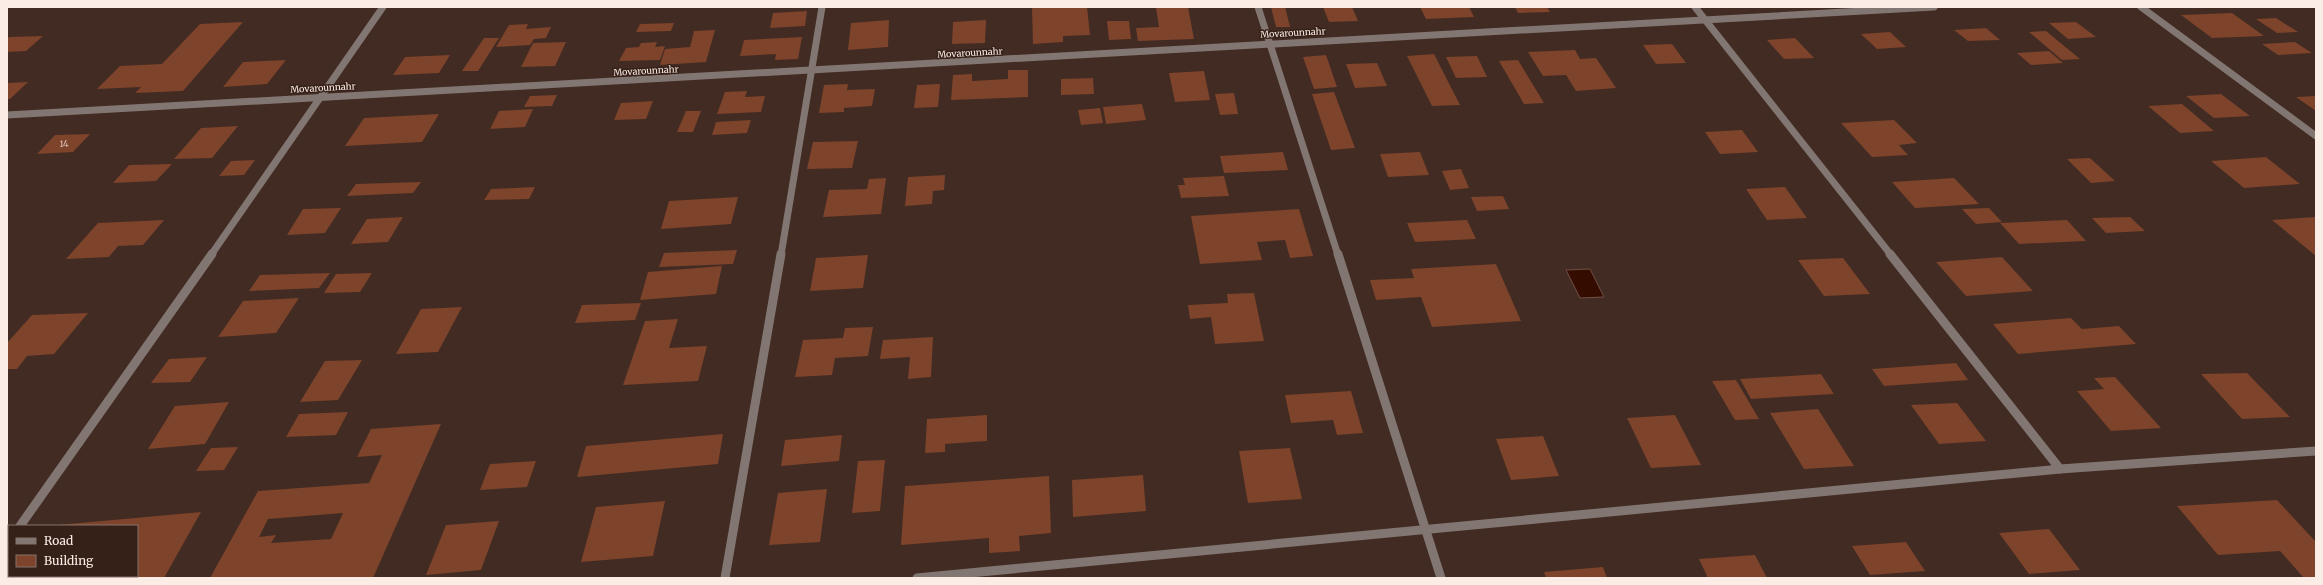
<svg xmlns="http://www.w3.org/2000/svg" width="2323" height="585" viewBox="0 0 2323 585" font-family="Merriweather,serif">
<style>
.water{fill:#350d00;stroke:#705045}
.building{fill:#7d432b;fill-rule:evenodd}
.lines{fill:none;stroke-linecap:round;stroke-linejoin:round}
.street-far1{stroke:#827672;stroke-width:7}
.street{stroke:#827672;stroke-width:9}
.labels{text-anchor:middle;stroke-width:3;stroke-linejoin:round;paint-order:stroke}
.far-street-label{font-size:9px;fill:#fbece6;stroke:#362119}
.number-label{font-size:9px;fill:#dcc2b7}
</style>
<rect width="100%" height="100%" fill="#412b22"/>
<polygon class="water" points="1590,269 1604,297 1580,298 1566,270"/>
<g class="building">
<polygon points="1032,7 1087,7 1090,35 1063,36 1063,42 1033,44"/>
<polygon points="1188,7 1194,39 1138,41 1136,28 1159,27 1156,8"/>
<polygon points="1271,7 1285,7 1290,27 1276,27"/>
<polygon points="1323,7 1352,7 1358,21 1329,22"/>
<polygon points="1420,7 1469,7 1474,17 1426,19"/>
<polygon points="1515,7 1547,7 1550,12 1518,13"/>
<polygon points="807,11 805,26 770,28 773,13"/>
<polygon points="2232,13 2264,36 2212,38 2181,15"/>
<polygon points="2276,18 2298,32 2277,33 2256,19"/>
<polygon points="889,20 888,47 848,50 851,23"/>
<polygon points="986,20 985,43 952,44 953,22"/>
<polygon points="1107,21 1129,21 1131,39 1109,40"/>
<polygon points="243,22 183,91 135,93 141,87 97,89 120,66 162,64 200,24"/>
<polygon points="2076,22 2096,37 2068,39 2049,23"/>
<polygon points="674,23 671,31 636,32 640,24"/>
<polygon points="528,24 526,29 551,27 546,38 534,39 530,45 496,47 509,25"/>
<polygon points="1986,28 2000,40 1968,41 1954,30"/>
<polygon points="715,30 706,62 660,65 665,49 690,47 694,31"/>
<polygon points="2046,31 2080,59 2062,60 2029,32"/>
<polygon points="1890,32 1906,47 1877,49 1861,34"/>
<polygon points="43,36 26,51 7,52 7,39 9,37"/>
<polygon points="802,37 798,59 775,60 776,54 740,56 744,40"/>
<polygon points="484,38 499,38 478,71 462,71"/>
<polygon points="1795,38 1814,58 1784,59 1767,40"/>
<polygon points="566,42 555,66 521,67 533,43"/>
<polygon points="657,42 655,47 665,46 660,60 619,61 626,48 639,47 641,43"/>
<polygon points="2295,42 2312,53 2278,55 2262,44"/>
<polygon points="1672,44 1686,63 1656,64 1643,45"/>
<polygon points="1575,50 1580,59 1596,58 1616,88 1576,91 1566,75 1543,76 1528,52"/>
<polygon points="2049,51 2063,63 2031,65 2017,53"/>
<polygon points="1434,54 1460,105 1432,106 1407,56"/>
<polygon points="450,55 439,73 393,75 405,57"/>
<polygon points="1326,55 1337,87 1314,89 1303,57"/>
<polygon points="1477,56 1487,77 1456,78 1446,57"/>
<polygon points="286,60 267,84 223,87 243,62"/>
<polygon points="1518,60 1544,103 1524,104 1499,61"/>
<polygon points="1377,63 1387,86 1355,88 1346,64"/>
<polygon points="1008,70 1028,70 1028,97 951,100 953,75 972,74 972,81 1008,79"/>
<polygon points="1204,71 1210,100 1175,102 1169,73"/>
<polygon points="1093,78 1094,94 1061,95 1061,79"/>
<polygon points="28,82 10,99 7,99 7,83"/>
<polygon points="848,84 847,90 875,89 872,106 844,108 844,112 819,113 824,85"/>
<polygon points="940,84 938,107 914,108 917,85"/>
<polygon points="747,91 745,97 765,96 761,112 717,114 725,92"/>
<polygon points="1334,92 1355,148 1331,150 1312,94"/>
<polygon points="1234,93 1238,114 1220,115 1215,94"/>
<polygon points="2221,94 2250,116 2214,118 2186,96"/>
<polygon points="557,95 552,106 524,107 530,96"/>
<polygon points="2316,96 2316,111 2296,97"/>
<polygon points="653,101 646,119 614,120 621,103"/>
<polygon points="1142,104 1146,120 1106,124 1103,107"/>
<polygon points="2182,104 2214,131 2180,133 2148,106"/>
<polygon points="1100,108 1103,123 1081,125 1078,110"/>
<polygon points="533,109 525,127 490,129 499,111"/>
<polygon points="686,111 701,111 693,132 677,132"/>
<polygon points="439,114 422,142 345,146 364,118"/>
<polygon points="751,120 747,133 712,135 716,122"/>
<polygon points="1894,120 1917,143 1899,145 1908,155 1872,157 1841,123"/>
<polygon points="238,126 212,158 174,159 201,128"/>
<polygon points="1742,130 1758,152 1720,154 1705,132"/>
<polygon points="90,134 73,152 37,154 55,135"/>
<polygon points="858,141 852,168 807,169 813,142"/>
<polygon points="1283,152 1288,170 1224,173 1220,156"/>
<polygon points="1420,152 1429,175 1388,177 1380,154"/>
<polygon points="2266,157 2300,184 2244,188 2211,161"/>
<polygon points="2090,158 2115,181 2091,183 2067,159"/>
<polygon points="255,160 244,175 219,176 231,161"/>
<polygon points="172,164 156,181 113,183 129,165"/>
<polygon points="1461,169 1469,188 1450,190 1442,171"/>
<polygon points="945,175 944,190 933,191 932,204 905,206 908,177"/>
<polygon points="1224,176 1229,196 1181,198 1178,185 1185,185 1183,178"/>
<polygon points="886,178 881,214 823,217 829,190 867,189 869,179"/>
<polygon points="1954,178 1979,204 1915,208 1892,182"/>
<polygon points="421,182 413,193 347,196 356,184"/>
<polygon points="535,187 529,199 484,200 491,189"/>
<polygon points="1785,187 1807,218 1767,220 1746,189"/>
<polygon points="1503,196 1509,209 1477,211 1471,197"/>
<polygon points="738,197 731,224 661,229 669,201"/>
<polygon points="341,208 325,233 287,235 303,209"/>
<polygon points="1989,208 2002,222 1976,224 1962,209"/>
<polygon points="1299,209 1313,256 1290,258 1285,240 1257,242 1262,260 1200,264 1191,216"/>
<polygon points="403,217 388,242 351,244 367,219"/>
<polygon points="2130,217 2145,231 2106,233 2092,218"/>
<polygon points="2316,217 2316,256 2272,220"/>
<polygon points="164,220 143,245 118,246 109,257 66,259 98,223"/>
<polygon points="1467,220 1476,239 1415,242 1407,223"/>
<polygon points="2067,220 2086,241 2019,244 2000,223"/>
<polygon points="737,250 733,264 659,267 664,253"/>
<polygon points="868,255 863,288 810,291 816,258"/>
<polygon points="2002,257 2033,291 1966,296 1936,262"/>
<polygon points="1843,258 1870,294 1824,296 1798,260"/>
<polygon points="1496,264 1521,321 1432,327 1421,297 1376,300 1370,280 1414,278 1411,269"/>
<polygon points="722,266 716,294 640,300 648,272"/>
<polygon points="330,273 319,288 249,291 260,275"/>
<polygon points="372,273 360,292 324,293 336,274"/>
<polygon points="1254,293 1264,341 1215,344 1211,317 1190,319 1188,305 1228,303 1227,294"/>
<polygon points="299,298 276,333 218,337 243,301"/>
<polygon points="641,303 635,320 575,323 582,305"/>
<polygon points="462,307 438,352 396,354 421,309"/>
<polygon points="88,313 54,354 27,356 17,369 7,369 7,343 32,315"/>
<polygon points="2071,318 2082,329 2119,326 2136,344 2018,354 1993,324"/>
<polygon points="678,319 669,348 707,346 698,381 623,385 645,321"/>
<polygon points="873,327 868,356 835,358 832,375 795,377 803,340 843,338 845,328"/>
<polygon points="933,337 931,377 908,379 910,357 880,359 883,340"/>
<polygon points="207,357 190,382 151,383 169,359"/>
<polygon points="362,360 338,400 300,402 325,361"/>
<polygon points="1956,363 1968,380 1884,386 1872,369"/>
<polygon points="2247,373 2290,417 2242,419 2201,374"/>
<polygon points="1821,374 1834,394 1751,399 1740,379"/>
<polygon points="2115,377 2161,428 2111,431 2077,391 2104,389 2094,378"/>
<polygon points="1736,380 1759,419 1735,420 1712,381"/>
<polygon points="1351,391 1363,433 1337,435 1333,420 1291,423 1285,395"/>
<polygon points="229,402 205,444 148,449 175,406"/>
<polygon points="1957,403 1986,441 1939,444 1911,405"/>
<polygon points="1818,409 1854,466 1804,469 1770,413"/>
<polygon points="348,412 336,435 286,437 299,414"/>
<polygon points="987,415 987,441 945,444 945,452 925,453 927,419"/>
<polygon points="1675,415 1701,465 1651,468 1627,418"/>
<path d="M441,424L373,578H210L258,491L369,483L382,455L357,457L371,429ZM343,513L331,539L271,543L276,535L259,537L268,519Z"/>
<polygon points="723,434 718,464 577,477 586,446"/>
<polygon points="842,435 839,461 781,466 785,440"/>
<polygon points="1543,436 1559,476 1511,480 1496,439"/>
<polygon points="238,447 224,470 196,471 211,448"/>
<polygon points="1290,448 1302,499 1248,503 1239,451"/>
<polygon points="885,460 880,511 852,513 858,461"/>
<polygon points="536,461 527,487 480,490 490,464"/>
<polygon points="1143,475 1146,511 1073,517 1072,480"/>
<polygon points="1049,476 1051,533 1019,536 1020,551 989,553 989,538 901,545 905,486"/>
<polygon points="827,489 820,542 769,545 778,493"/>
<polygon points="2277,500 2316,542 2316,578 2304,578 2280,551 2218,555 2177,506"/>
<polygon points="665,501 653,556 581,562 596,507"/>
<polygon points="201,512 164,578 66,578 68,576 137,576 137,526 58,525"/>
<polygon points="499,521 481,570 426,575 446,525"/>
<polygon points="2049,529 2080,570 2029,574 1999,533"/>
<polygon points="1906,542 1925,571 1870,575 1852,546"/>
<polygon points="1755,555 1767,578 1708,578 1699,559"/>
<polygon points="1603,567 1607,578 1546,578 1544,572"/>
</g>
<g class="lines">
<g class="street-far1">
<polyline points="1258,7 1338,255"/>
<polyline points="1695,7 1891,255"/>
<polyline points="2141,7 2316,136"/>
<polyline points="7,115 1934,7"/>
<polyline points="211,255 383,7"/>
<polyline points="781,255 822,7"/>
</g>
<g class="street">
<polyline points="1338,254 1441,578"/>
<polyline points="1890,254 2060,469"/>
<polyline points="20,526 212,254"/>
<polyline points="7,544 9,541"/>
<polyline points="725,578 781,254"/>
<polyline points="917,578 2060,469 2316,451"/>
</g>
</g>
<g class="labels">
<g class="far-street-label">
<text transform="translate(1293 33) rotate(-3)" y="3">Movarounnahr</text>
<text transform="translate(970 53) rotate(-3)" y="3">Movarounnahr</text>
<text transform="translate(646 71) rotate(-3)" y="3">Movarounnahr</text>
<text transform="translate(323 88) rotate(-3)" y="3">Movarounnahr</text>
</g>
<g class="number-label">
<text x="64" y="147">14</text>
</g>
</g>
<rect width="2323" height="585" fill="none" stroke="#fbece6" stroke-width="16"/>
<rect x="8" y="525" width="130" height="52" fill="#362119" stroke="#85726b"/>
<rect x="16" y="538" width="20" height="6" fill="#827672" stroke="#85726b"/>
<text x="44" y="545" font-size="12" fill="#fbece6">Road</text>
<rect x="16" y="555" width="20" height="12" fill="#7d432b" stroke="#85726b"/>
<text x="44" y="565" font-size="12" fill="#fbece6">Building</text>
</svg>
